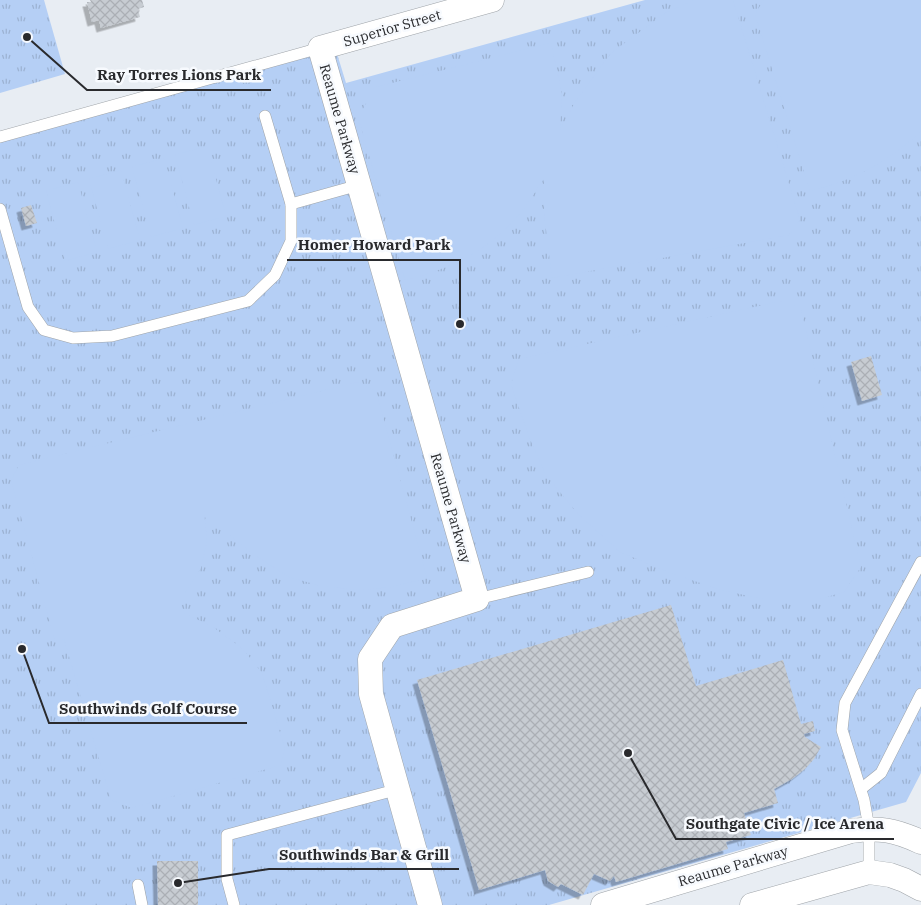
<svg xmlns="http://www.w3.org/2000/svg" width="921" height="905" viewBox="0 0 921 905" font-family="'IBM Plex Serif',serif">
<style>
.grass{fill:url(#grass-tufts)}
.pitch{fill:#b5cff5}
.building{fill:url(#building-cross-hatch);filter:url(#shadow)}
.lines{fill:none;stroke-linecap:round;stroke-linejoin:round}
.service-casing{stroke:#9fa4a9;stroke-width:12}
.minor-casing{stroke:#9fa4a9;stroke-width:25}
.service{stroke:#fff;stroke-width:11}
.minor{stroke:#fff;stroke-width:24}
.labels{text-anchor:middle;stroke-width:5;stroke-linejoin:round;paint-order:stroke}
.street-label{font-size:14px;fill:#292a2d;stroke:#f7fafe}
.leader{fill:none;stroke:#292a2d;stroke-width:2}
.callout-dot{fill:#292a2d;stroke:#f7fafe;stroke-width:2}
.callout-label{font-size:15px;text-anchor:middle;font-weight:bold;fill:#292a2d;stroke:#f7fafe;stroke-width:5;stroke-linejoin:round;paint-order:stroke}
</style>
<defs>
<pattern id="grass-tufts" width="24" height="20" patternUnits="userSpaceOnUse" patternTransform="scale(1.25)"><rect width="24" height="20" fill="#b5cff5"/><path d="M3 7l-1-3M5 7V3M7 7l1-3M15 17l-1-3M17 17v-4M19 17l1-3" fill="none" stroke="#9cb2d2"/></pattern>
<pattern id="building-cross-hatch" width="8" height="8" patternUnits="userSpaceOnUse" patternTransform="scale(1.25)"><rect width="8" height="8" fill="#c7ccd2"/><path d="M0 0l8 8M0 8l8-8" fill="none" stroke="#abafb5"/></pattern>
<filter id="shadow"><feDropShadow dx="-4.5" dy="4.5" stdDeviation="0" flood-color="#0004"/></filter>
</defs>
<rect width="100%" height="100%" fill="#e8edf3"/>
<g class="grass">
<polygon points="0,0 44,0 65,74 0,93"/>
<polygon points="645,0 921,0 921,773 906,802 549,905 0,905 0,139 335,47 346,83"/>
</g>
<g class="pitch">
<path d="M694,0H733L800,220L789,235L552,278L544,213V179C536,189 531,201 522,211C491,249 452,269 405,280L358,117L376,87L551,43L562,94L560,130L575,102L611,53L667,12Z"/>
<path d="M766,0H921V131C889,162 852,181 810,191L755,14L763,1Z"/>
<polygon points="207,146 226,216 194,225 175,155"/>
<polygon points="164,158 183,228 151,237 132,167"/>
<polygon points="121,170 140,240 108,249 89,179"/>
<polygon points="78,182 97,252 65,261 46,191"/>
<polygon points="786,300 801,309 861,567 844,592 820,599 763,599 721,590 668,572 620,552 578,514 546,475 529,437 511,384 519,359"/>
<polygon points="358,382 376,391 427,578 392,587 360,590 321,586 289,577 253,554 227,533 204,510 207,541 201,568 185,593 155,613 184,613 213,627 243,649 262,673 285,749 281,765 132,808 111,800 64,639 55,641 11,480 19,465"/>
</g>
<g class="building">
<polygon points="90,0 142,0 144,7 138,9 140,17 101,28 99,20 92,22 87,2 91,2"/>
<polygon points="31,205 37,223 26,226 21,208"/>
<polygon points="871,356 882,395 862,401 851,362"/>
<polygon points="671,605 696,686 783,660 801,724 813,721 815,731 804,734 805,737 821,747 814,759 805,769 792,779 774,789 778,803 744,813 751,835 726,842 728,849 616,882 614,876 610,881 594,874 583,895 561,884 558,887 548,881 545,870 479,890 417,680"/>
<polygon points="157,861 198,861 198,905 158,905"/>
</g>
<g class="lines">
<g class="service-casing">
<g id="service">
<polyline points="0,137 320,48"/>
<polyline points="291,204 359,185"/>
<polyline points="0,209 28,307 44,330 73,338 112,336 248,301 275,275 291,241 291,204 265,116"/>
<polyline points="477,599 588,572"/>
<polyline points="861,789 881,773 921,694"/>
<polyline points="869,872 869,828 864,800 842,730 845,703 921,562"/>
<polyline points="138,885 142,905"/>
<polyline points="234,905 227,879 227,835 399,789"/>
</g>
</g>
<g class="minor-casing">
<g id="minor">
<polyline points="430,905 371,694 370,659 392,626 477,599 320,48 492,0"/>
<path d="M603,905L851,831C879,827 895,830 921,842"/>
<polyline points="752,905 869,872 890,875 904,880 921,889"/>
</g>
</g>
<use href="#service" class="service"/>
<use href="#minor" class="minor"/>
</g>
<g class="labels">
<g class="street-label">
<text transform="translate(392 28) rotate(-16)" y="5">Superior Street</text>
<text transform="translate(340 119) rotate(74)" y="5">Reaume Parkway</text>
<text transform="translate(451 508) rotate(74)" y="5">Reaume Parkway</text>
<text transform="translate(733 866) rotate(-16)" y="5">Reaume Parkway</text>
</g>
</g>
<path class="leader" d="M27 37L87 90H271M460 324L460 260H287M22 649L49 723H247M628 753L676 839H894M178 883L269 869H459"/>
<g class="callout-dot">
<circle cx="27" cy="37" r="5"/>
<circle cx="460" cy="324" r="5"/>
<circle cx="22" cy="649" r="5"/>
<circle cx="628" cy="753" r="5"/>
<circle cx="178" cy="883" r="5"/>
</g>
<g class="callout-label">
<text x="179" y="80">Ray Torres Lions Park</text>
<text x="374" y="250">Homer Howard Park</text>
<text x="148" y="714">Southwinds Golf Course</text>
<text x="785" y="829">Southgate Civic / Ice Arena</text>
<text x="364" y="860">Southwinds Bar &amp; Grill</text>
</g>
</svg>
